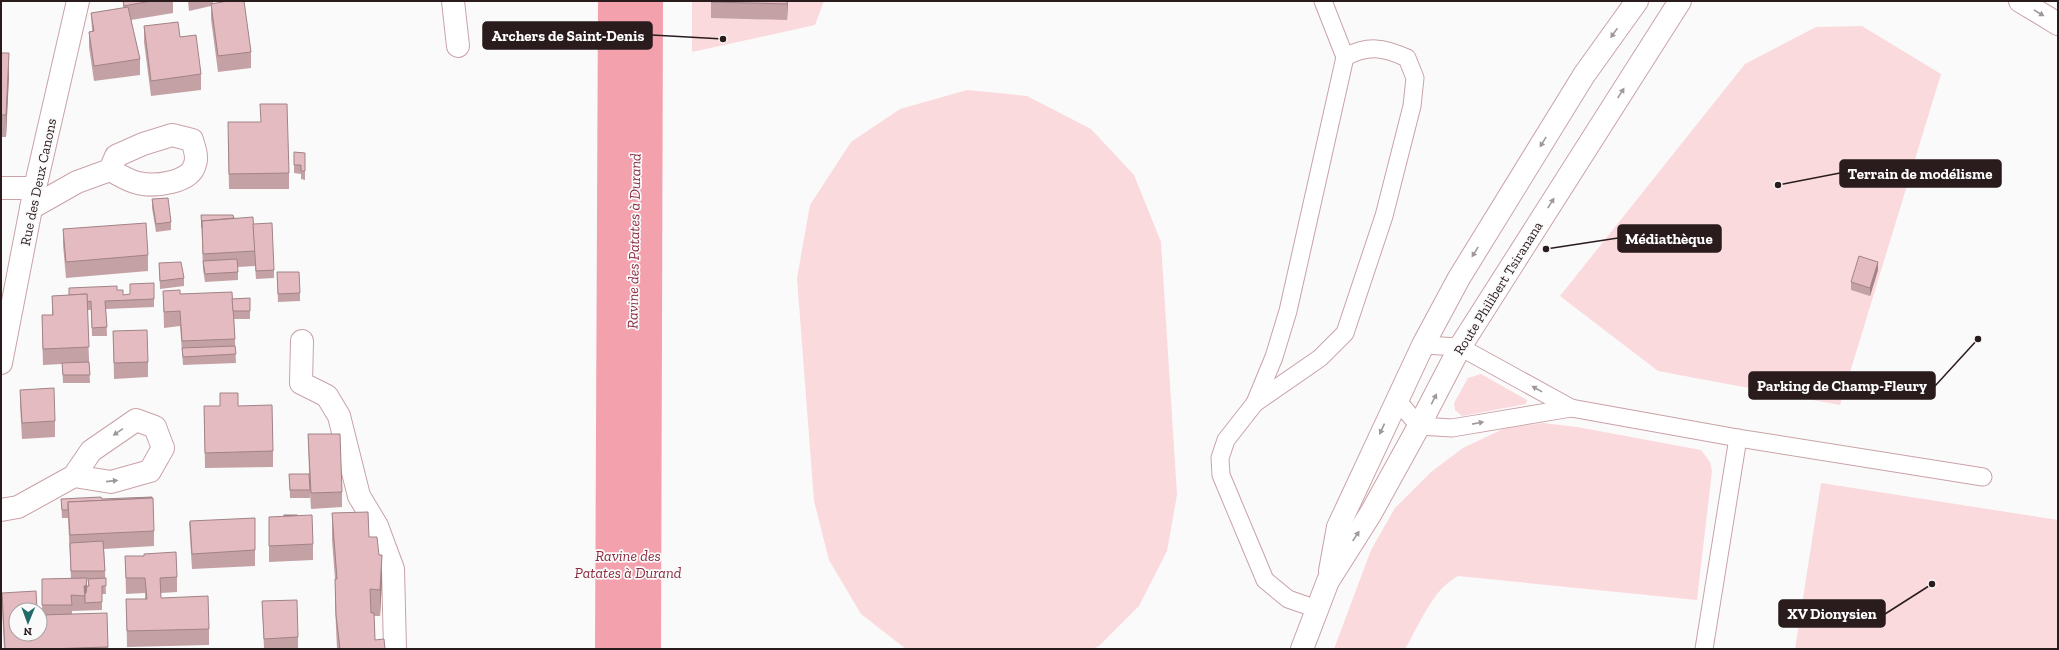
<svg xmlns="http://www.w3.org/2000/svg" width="2059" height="650" viewBox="0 0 2059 650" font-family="'Zilla Slab',serif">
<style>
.green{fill:#fadadd}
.water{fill:#f2a1ad}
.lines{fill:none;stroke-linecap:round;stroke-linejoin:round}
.lane-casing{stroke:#caa2a7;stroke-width:19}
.street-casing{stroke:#caa2a7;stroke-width:24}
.secondary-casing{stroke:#caa2a7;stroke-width:24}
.primary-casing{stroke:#caa2a7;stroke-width:24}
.lane{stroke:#fff;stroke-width:17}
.street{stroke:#fff;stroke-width:22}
.secondary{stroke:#fff;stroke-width:22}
.primary{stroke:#fff;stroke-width:22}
.wall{fill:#c4a1a5;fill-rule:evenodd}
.shaded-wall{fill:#a08386}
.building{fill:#e4bbc0;stroke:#a08386}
.oneway{fill:#9f9899}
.labels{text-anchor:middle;stroke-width:3.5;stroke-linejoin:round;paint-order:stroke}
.street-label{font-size:14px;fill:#2a1b1d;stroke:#fafafa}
.water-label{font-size:15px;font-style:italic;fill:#8a2c42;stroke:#fafafa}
.leader{fill:none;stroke:#2a1b1d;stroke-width:1.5}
.callout-dot{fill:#2a1b1d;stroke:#fafafa;stroke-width:1.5}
.callout{fill:#2a1b1d;stroke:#2a1b1d;stroke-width:1.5}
.callout-label{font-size:15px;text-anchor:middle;font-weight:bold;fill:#fff}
</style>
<rect width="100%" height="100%" fill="#fafafa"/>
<g class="green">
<polygon points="692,1 824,1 815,25 692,52"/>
<polygon points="1862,26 1941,74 1840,405 1658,371 1560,296 1745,64 1816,27"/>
<polygon points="967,90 1027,96 1091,129 1134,175 1161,242 1177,495 1167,551 1139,606 1099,646 1092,649 906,649 861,614 829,560 814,501 797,278 810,205 851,142 900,109"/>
<polygon points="1481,374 1527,400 1526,404 1462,416 1455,410 1454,403 1468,378"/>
<path d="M1543,423L1577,427L1701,450L1710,462L1712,471L1697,600L1458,576C1432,590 1420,624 1405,649H1334L1371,550L1395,508L1431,472L1463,448L1503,429Z"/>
<polygon points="1821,483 2058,520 2058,649 1795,649"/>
</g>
<polygon class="water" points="598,1 663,1 661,649 595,649"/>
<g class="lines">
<g class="lane-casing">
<g id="lane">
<polyline points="1423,345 1460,347 1571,408"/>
<polyline points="1396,399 1419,426 1452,428 1571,408 1738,438 1983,477"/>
<path d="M1255,403L1320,358L1345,333L1384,216L1412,106L1415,78L1407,58C1383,47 1368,45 1345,57"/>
<polyline points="1317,609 1288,599 1265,580 1221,475 1220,458 1226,440 1255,403 1274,357 1288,311 1345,57 1323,1"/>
<polyline points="1704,649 1738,438"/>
</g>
</g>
<g class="street-casing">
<g id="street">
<polyline points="453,1 458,46"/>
<polyline points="1,188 35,188"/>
<path d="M31,208L77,182L110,170L116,156L143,144L172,135L192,140C194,148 198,156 195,164C191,183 154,187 138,183C128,181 118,174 110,170"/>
<polyline points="302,341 301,383 327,396 339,416 359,496 377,526 393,569 395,649"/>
<polyline points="1,363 35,188 78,1"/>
<polyline points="1,510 18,507 74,476 91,451 136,420 155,427 163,448 150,471 111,482 74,476"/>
</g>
</g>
<g class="secondary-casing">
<g id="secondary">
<polyline points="1330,571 1338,527 1423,345 1459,278 1584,75 1637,1"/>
<polyline points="1302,649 1328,581 1371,513 1419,426 1460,347 1680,1"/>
</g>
</g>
<g class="primary-casing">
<polyline id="primary" points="2020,1 2058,24"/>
</g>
<use href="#lane" class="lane"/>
<use href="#street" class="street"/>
<use href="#secondary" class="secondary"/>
<use href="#primary" class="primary"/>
</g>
<g class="wall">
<polygon points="123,1 178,1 173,2 173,13 131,20 140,59 140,75 94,81 89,47 89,32 92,31 91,13 123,8"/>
<polygon points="188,1 213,1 213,4 251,52 251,68 218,72 211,19 211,6 189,11"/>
<polygon points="711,1 788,1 787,20 711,18"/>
<polygon points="144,26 180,37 201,74 201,90 151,96 144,42"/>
<polygon points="1,53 9,75 6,137 1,137"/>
<polygon points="260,122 289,173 289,189 229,189 228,138"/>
<polygon points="294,152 305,153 305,180 301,179 301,174 294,173"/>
<polygon points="152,199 171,222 171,230 156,232 152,208"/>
<polygon points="201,215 234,218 253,224 274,270 274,278 256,279 255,266 238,267 238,280 205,282 203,269"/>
<polygon points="63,229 148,255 148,271 66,278 63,245"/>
<polygon points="159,263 184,278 184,286 160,289"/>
<polygon points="1878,270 1870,296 1851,290 1851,282"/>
<polygon points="277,272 300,293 300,301 278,302"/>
<polygon points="69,288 117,290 123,295 154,299 154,307 106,309 107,336 92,336 91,310 87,310 90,383 63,383 62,364 43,365 42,331 42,315 52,315 52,296 69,295"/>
<polygon points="163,291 180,294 232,299 250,298 250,319 234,319 236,363 183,365 180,326 164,328"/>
<polygon points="113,331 148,362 148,377 114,379"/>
<polygon points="20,390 55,421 55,437 22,439 20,405"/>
<polygon points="204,406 238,406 273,451 273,467 205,468"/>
<polygon points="308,434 342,492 342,507 311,509 310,492 310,498 290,498 289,474 309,474"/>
<path d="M61,499H102L154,531V546L104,549L106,594H102V610L72,611V614L108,647V649H4L2,608V593L16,634L42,614V579H71L68,518H62ZM87,579H88V586H87Z"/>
<polygon points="332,513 369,537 379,555 382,581 380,616 374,616 375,640 385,649 337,649 335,605 335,579 332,540"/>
<polygon points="297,516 313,544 313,560 269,562 269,517"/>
<polygon points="189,522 255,550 255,566 192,569"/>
<polygon points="125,556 177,577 177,592 161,593 161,598 209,629 209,645 127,647 126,599 145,599 145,593 126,594"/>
<polygon points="262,601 298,637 298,649 264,649"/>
</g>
<g class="shaded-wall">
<polygon points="787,1 788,1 787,20"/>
<polygon points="9,53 9,75 6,137 6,115"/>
<polygon points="1878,262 1878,270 1870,296 1870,288"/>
<polygon points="382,555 382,581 380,616 380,590"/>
<polygon points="87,578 87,594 85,602 84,586"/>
</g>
<g class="building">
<polygon points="123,1 151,1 124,6"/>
<polygon points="228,1 244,1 251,52 218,56 211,4"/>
<polygon points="711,1 787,1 787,4 711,2"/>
<polygon points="128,7 140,59 94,66 89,32 94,31 91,13"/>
<polygon points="178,22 180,37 196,35 201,74 151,81 144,26"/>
<polygon points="1,53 9,53 6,115 1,115"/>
<polygon points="260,104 287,104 289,173 229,174 228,122 261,122"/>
<polygon points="294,152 305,153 305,171 301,171 301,165 294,165"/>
<polygon points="168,198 171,222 156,224 152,199"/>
<polygon points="201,215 233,215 234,218 202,221 202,228"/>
<polygon points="253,217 255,251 203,254 202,221"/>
<polygon points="146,223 148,255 66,262 63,229"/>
<polygon points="272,223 274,270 256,271 253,224"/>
<polygon points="1859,256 1878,262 1870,288 1851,282"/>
<polygon points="237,259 238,272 205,274 203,261"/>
<polygon points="181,262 184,278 160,281 159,263"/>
<polygon points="277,272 299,272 300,293 278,294"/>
<polygon points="154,283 154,299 105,301 107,327 92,328 91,301 87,302 87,294 69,295 69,288 117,286 117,290 123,290 123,295 130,294 130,284"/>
<polygon points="180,290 180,294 232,292 235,339 182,341 180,311 164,312 163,291"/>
<polygon points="87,294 89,347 43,349 42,315 53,315 52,296"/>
<polygon points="250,298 250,311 233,311 232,299"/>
<polygon points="147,330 148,362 114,363 113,331"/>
<polygon points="235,346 236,354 183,357 182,348"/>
<polygon points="89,362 90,375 63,375 62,363"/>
<polygon points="54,388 55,421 22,423 20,390"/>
<polygon points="220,393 238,393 238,406 272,405 273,451 205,453 204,406 220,406"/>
<polygon points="308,434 340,434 342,492 311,493"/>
<polygon points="289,474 309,474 310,490 290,490"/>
<polygon points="101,497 102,499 152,497 152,498 68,502 68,510 62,510 61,499"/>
<polygon points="153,498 154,531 70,535 68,502"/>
<polygon points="368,512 369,537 377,537 379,555 382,555 380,590 370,589 371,613 374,613 375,640 384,639 385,649 340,649 336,615 335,579 337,579 332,513"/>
<rect x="284" y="515" width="13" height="1"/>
<polygon points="312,515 313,544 269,546 269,517"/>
<polygon points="255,518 255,550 192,554 190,521"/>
<polygon points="103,541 105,571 71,571 70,543"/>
<polygon points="176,552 177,577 160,578 161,598 208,596 209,629 127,631 126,599 147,599 145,578 126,578 125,556 144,556 144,554"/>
<polygon points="87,578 86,586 84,586 85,596 71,595 72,605 42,605 42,579"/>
<polygon points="106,578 106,586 102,586 102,602 85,603 85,594 86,593 87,586 89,586 88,579"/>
<polygon points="36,591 37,610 16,610 16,634 40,634 40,615 107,613 108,647 46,649 5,649 2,593"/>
<polygon points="297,600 298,637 264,639 262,601"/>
</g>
<defs><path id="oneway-solid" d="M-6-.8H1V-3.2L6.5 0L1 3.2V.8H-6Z"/></defs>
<g class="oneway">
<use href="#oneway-solid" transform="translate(2039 13) rotate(31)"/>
<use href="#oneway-solid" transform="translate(1614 33) rotate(125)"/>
<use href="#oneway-solid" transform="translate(1621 93) rotate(-57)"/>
<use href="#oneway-solid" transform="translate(1543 142) rotate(122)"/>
<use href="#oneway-solid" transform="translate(1551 203) rotate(-58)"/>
<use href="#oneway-solid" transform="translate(1475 252) rotate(122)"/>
<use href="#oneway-solid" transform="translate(1537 389) rotate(-151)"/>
<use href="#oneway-solid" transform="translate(1434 399) rotate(-63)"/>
<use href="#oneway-solid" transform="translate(1478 423) rotate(-11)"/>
<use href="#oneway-solid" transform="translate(1382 429) rotate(115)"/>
<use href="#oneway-solid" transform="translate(118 432) rotate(146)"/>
<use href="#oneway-solid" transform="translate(112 481) rotate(-6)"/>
<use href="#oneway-solid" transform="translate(1356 536) rotate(-57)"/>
</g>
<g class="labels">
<g class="street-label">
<text transform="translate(38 182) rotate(-78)" y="5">Rue des Deux Canons</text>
<text transform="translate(1498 288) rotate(-58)" y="5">Route Philibert Tsiranana</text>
</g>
<g class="water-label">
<text transform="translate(634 241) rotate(-89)" y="5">Ravine des Patates à Durand</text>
<text x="628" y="561">Ravine des<tspan x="628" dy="17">Patates à Durand</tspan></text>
</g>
</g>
<path class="leader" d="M723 39L652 35M1778 185L1840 173M1546 249L1618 238M1978 339L1935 386M1932 584L1885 614"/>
<g class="callout-dot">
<circle cx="723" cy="39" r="4"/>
<circle cx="1778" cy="185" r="4"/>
<circle cx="1546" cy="249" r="4"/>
<circle cx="1978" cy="339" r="4"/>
<circle cx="1932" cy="584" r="4"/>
</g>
<g class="callout">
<rect x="483" y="22" width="169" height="27" rx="4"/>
<rect x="1840" y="160" width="161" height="27" rx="4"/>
<rect x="1618" y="225" width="103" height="27" rx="4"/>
<rect x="1749" y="372" width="186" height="27" rx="4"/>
<rect x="1779" y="600" width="106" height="27" rx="4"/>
</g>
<g class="callout-label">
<text x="568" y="41">Archers de Saint-Denis</text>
<text x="1920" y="179">Terrain de modélisme</text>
<text x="1669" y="244">Médiathèque</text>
<text x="1842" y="391">Parking de Champ-Fleury</text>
<text x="1832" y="619">XV Dionysien</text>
</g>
<rect width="2059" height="650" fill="none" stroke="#2a1b1d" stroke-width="4"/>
<g transform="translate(28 622) rotate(181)"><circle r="19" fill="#fafafa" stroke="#a7a1a2"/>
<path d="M0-3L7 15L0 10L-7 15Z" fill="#206b67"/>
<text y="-6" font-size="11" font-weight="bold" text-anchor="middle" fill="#2a1b1d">N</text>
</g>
</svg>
